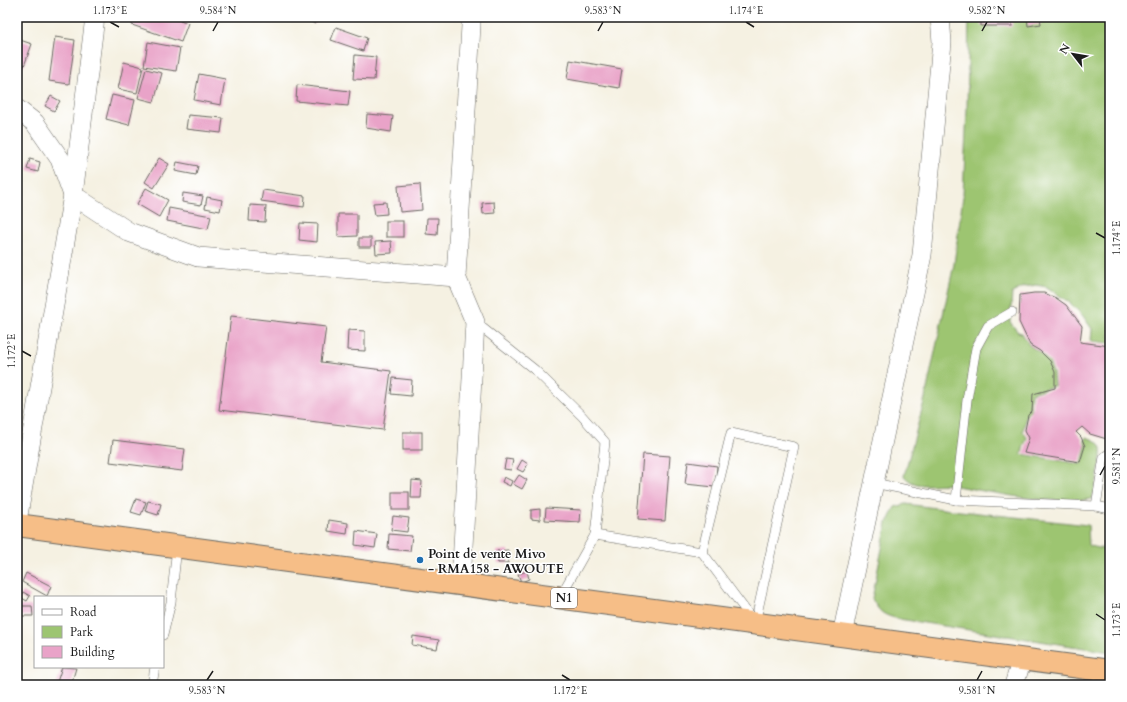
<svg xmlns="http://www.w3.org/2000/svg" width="1127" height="702" viewBox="0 0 1127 702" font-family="Cardo,serif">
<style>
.green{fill:#9dc571;stroke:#5c7046}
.building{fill:#e9a3c8}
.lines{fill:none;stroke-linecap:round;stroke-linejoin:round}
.service-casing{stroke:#686761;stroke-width:10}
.minor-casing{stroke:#686761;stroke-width:20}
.trunk-casing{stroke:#686761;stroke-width:24}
.service{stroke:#fff;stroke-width:9}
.minor{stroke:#fff;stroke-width:19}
.trunk{stroke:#f6be87;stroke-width:22}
.ticks{fill:none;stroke:#1c1c1c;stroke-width:1.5}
.poi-dot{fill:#1f6fb2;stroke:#fff;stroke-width:1.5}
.labels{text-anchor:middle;stroke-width:3;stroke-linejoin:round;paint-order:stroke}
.shield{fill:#fff;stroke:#606060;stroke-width:1}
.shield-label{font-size:12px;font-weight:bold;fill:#1c1c1c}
.poi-label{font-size:13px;font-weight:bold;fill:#1c1c1c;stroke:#fff;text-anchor:start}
.neatline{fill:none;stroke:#1c1c1c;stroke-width:1.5}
.ticks-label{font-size:10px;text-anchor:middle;fill:#1c1c1c}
</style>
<rect width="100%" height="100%" fill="#fff"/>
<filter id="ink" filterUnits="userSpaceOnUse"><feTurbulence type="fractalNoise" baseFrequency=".025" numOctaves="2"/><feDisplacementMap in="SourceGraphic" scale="8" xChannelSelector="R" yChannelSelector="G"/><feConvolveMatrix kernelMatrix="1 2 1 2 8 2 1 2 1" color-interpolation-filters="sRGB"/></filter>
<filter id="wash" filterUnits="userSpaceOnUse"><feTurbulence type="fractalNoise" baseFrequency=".012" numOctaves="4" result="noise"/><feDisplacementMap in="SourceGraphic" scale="16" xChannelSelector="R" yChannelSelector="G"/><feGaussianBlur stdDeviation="0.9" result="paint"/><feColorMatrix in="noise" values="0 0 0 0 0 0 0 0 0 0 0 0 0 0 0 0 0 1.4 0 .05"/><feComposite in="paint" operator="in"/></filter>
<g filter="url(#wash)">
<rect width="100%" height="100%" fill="#f5f1e2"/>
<g class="green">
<path d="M969,17H1110V343L1091,341L1092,329L1083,316L1070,303L1047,287L1036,285L1024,287L1012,293L1010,322L1018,332L1022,333L1029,345L1039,352L1049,362L1053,373L1054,386L1031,393L1030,411L1026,415L1023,431L1027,438L1021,454L1080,464L1082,463L1086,446L1085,442L1086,437C1092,439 1099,441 1101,448C1103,456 1095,491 1092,499C1046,505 996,493 951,485C935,482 917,491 904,476L925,398L954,264L963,196L967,109Z"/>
<path d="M906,504L951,510L1088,525L1089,546L1110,550V652L899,619C883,615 880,613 872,599L887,523L895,507Z"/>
</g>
<g id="blocks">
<g class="building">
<polygon points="134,17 172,17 188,23 181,42 132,25"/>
<polygon points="303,17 319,17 315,24"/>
<rect x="981" y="17" width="31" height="9"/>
<polygon points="1027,17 1040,17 1041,24 1028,26"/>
<polygon points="336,27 367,38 363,51 331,40"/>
<polygon points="55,37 75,40 69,84 49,81"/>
<polygon points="17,39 32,44 24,66 17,63"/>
<polygon points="148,42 180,48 176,71 144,66"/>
<polygon points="355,55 376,57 374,80 353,79"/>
<polygon points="570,60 622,69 619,88 567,79"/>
<polygon points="124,62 143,67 137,93 118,89"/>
<polygon points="146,69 162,73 154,102 138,98"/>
<polygon points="199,74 225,79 221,105 194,100"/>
<polygon points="297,85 350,91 348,106 296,101"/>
<polygon points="112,95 135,100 129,125 106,119"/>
<polygon points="51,96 60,101 54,111 45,106"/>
<polygon points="367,114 393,116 391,132 366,128"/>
<polygon points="188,115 223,118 221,133 186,129"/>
<polygon points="159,158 169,164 154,188 145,182"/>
<polygon points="30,159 40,162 38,172 27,169"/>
<polygon points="177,162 198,166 196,175 175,171"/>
<polygon points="420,184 422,210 400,212 398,186"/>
<polygon points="146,188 168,200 159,217 137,204"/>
<polygon points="263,190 305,196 304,207 261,201"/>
<polygon points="183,193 203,196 201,205 182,202"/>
<polygon points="207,197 222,200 220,211 205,208"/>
<polygon points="386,202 387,214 375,215 373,203"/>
<polygon points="494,202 495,213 483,214 482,203"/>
<polygon points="250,205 266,206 265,222 249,221"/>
<polygon points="169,208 211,216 208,229 167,221"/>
<polygon points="338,214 357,214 357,236 338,237"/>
<polygon points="427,218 438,218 437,235 426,234"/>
<rect x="386" y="221" width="17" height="16"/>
<polygon points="300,223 318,224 317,242 299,240"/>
<rect x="359" y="238" width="12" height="9"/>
<polygon points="391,241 392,253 376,254 375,242"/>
<polygon points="1034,293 1044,293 1056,298 1066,305 1082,326 1080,342 1110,346 1110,440 1090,434 1082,427 1076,432 1081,437 1085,446 1080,462 1024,453 1029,438 1025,430 1028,415 1032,411 1033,394 1055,388 1055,372 1050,361 1040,351 1030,345 1019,322 1020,295"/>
<polygon points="231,316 326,327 321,362 391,371 383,430 219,410"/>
<polygon points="348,330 365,331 365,351 347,350"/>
<polygon points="393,378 412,380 411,396 391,394"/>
<rect x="403" y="432" width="19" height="18"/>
<polygon points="113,440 185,449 182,471 110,462"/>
<polygon points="643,454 670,456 665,521 638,519"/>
<polygon points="506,459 513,460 511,470 504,469"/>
<polygon points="522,460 528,464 523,472 517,469"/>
<polygon points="688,462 717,466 715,487 685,484"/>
<polygon points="519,475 527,480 522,489 513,484"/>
<polygon points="504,477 512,481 510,486 502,482"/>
<polygon points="412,480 422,481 421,498 411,498"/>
<rect x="392" y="492" width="17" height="18"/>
<polygon points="136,499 146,502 141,515 131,512"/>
<polygon points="148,501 161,504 158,515 145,511"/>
<polygon points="546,508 581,510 580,522 545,520"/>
<polygon points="540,509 540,520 531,519 531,510"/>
<polygon points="393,516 409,518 407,532 391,530"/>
<polygon points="329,520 348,523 347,534 328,531"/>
<polygon points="356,531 377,534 375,548 355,545"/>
<polygon points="389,534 412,536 410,551 388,549"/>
<polygon points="508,550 508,563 498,563 497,551"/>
<polygon points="527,571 529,579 521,582 518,574"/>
<polygon points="26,573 51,586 47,596 22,582"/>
<polygon points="23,592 30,596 27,601 20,597"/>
<polygon points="17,606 32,606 33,616 17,616"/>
<polygon points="413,636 439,640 437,649 412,645"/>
<polygon points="62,667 76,668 71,685 56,685"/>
</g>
</g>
</g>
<g filter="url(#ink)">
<use href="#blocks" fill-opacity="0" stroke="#686761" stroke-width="1"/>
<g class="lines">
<g class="service-casing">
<g id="service">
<polyline points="475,322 535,370 582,416 605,442 595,535"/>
<polyline points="1110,453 1104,457 1096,506 1110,509"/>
<polyline points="874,483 956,500 1096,506"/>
<polyline points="956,500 967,400 976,348 988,326 1012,312"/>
<polyline points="560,597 595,535 702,552 755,623 794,447 731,433 702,552"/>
<polyline points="163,635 171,602 177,547"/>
<polyline points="152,685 155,667"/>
</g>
</g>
<g class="minor-casing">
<g id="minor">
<polyline points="17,109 35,123 60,159 73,195 129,232 198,257 456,277"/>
<polyline points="17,521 73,195 95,17"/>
<polyline points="461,584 475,322 456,277 471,26 471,17"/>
<polyline points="842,635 922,255 942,42 940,17"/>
<polyline points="1014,685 1022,659"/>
</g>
</g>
<g class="trunk-casing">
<polyline id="trunk" points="17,525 1110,671"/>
</g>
<use href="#service" class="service"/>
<use href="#minor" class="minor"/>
<use href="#trunk" class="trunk"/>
</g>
</g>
<path class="ticks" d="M110,22L119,27M746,22L754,27M213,31L218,22M598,31L603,22M982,31L987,22M1096,233L1105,238M22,351L31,356M1100,475L1105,466M1096,614L1105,620M562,675L570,680M207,680L213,671M977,680L982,671"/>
<circle class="poi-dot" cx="420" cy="560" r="4"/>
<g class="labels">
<rect class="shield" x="551" y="588" width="26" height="20" rx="3"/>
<g class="shield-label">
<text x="564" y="602">N1</text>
</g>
<g class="poi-label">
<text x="428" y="558">Point de vente Mivo<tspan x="428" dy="15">- RMA158 - AWOUTE</tspan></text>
</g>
</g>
<rect width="1127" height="702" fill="none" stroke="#fff" stroke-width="44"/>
<rect x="34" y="596" width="130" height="72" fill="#ffffff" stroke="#a4a4a4"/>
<rect x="42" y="609" width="20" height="6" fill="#ffffff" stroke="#a4a4a4"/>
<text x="70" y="616" font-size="12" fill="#1c1c1c">Road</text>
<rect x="42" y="626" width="20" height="12" fill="#9dc571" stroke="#a4a4a4"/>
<text x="70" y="636" font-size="12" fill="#1c1c1c">Park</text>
<rect x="42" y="646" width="20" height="12" fill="#e9a3c8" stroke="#a4a4a4"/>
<text x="70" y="656" font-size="12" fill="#1c1c1c">Building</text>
<g transform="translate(1073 54) rotate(301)" stroke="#ffffff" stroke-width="3" paint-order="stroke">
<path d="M0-3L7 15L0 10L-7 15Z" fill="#1c1c1c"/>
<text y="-6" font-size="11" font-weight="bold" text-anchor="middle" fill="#1c1c1c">N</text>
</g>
<rect x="22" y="22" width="1083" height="658" class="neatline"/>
<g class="ticks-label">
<text x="110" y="14">1.173°E</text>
<text x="218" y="14">9.584°N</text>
<text x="603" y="14">9.583°N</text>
<text x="746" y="14">1.174°E</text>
<text x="987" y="14">9.582°N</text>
<text transform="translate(1116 238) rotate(-90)" y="4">1.174°E</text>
<text transform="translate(11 351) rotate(-90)" y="4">1.172°E</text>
<text transform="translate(1116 466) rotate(-90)" y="4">9.581°N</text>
<text transform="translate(1116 620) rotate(-90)" y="4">1.173°E</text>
<text x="207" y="694">9.583°N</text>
<text x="570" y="694">1.172°E</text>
<text x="977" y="694">9.581°N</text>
</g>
</svg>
